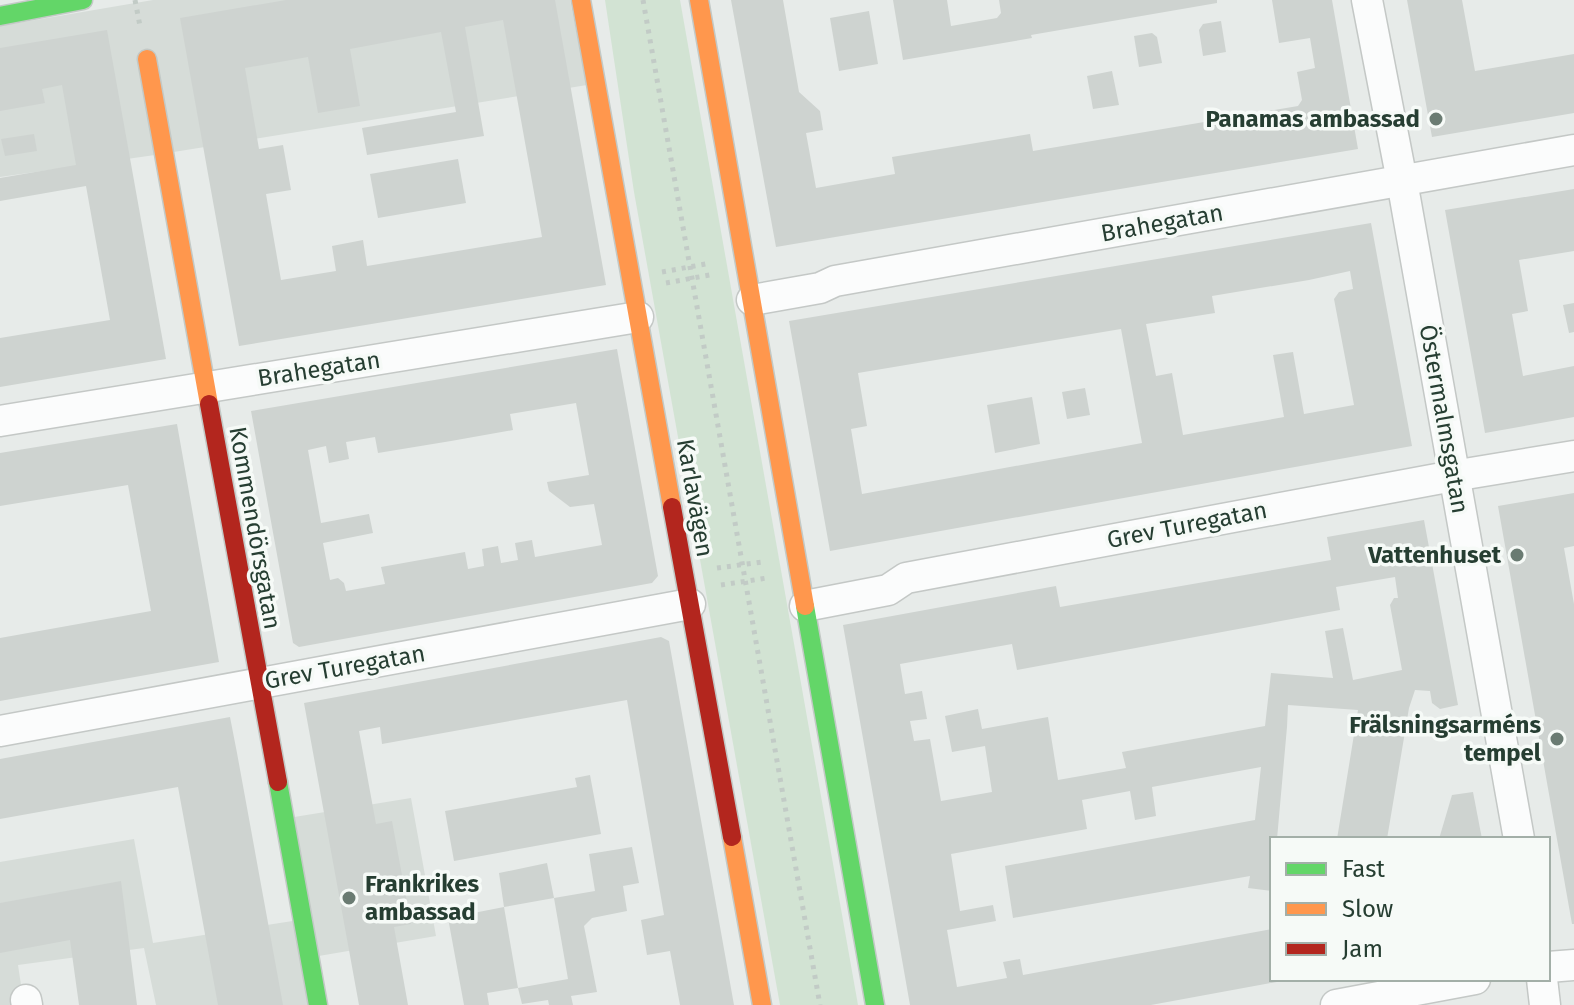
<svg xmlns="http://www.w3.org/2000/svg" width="1574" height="1005" viewBox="0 0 1574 1005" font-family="'Fira Sans',sans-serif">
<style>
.built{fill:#d6dcd8}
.green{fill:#d2e3d3}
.building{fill:#ced3d0;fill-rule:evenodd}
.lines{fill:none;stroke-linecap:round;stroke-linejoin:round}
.street-casing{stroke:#c4c8c6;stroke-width:33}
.fast-casing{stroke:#c3c9c6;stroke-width:21}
.slow-casing{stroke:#c3c9c6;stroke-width:21}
.jam-casing{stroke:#c3c9c6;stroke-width:21}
.path{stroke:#c2cbc6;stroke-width:5;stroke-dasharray:4 6;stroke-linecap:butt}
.street{stroke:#fbfcfc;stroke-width:30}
.fast{stroke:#63d668;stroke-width:18}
.slow{stroke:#ff974d;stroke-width:18}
.jam{stroke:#b3261e;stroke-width:18}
.poi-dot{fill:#6a7b72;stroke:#f6faf7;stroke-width:3}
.labels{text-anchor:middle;stroke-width:7;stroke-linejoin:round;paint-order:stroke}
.poi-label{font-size:24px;font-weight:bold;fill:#263e32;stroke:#f6faf7;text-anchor:end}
.street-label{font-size:24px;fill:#263e32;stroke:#f6faf7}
</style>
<rect width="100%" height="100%" fill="#e7ebe9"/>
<g class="built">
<polygon points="153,0 570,0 587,85 155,155 0,177 0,26"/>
<polygon points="411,798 436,936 307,958 315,1005 156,1005 144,948 18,965 24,1005 0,1005 0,862 134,839 153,943 299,920 282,819"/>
</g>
<polygon class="green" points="605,0 680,0 858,1005 780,1005 634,192"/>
<g class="building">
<path d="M286,0H555L606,285L239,346L180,18ZM503,20L542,237L367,266L363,240L332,246L336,271L281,280L266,194L291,190L283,145L259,149L245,68L308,57L318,113L360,106L350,49L441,32L456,112L362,128L367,155L484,136L465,27Z"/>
<polygon points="731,0 783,0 799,92 820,111 823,130 806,133 816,188 895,174 892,157 1030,134 1033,151 1298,106 1302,100 1297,72 1315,68 1310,38 1279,43 1272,0 1332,0 1358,149 776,247"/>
<polygon points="893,0 947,0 951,26 997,18 1001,13 999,0 1217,0 1217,3 1031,35 1032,38 903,60"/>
<polygon points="1407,0 1462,0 1475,71 1574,54 1574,113 1432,137"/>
<polygon points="869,11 878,64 839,71 830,18"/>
<polygon points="1221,21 1226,52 1203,56 1199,30 1203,24"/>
<polygon points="107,30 166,359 0,387 0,338 110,320 86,186 0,201 0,178 76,165 62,85 42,89 45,103 0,111 0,48"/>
<polygon points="1152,33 1157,37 1162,63 1139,67 1134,36"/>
<polygon points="1112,71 1119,105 1093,109 1087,76"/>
<polygon points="34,134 37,151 5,156 1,139"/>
<polygon points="458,159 466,203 378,218 370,174"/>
<polygon points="1574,189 1574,251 1519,260 1528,311 1512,314 1523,376 1574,366 1574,417 1485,433 1445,210"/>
<path d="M1371,223L1412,446L830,551L789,321ZM1350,271L1353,289L1339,292L1334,299L1354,405L1304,414L1293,352L1273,355L1284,417L1183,435L1172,373L1156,376L1146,324L1215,313L1212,296L1309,280ZM1121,329L1142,443L862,494L851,429L867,426L858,373Z"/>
<polygon points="1574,303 1574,332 1569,333 1563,305"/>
<path d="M617,349L658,576L652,583L299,647L293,643L251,411ZM576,403L589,475L547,482L549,491L570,507L594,504L602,545L535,557L532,540L515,543L518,560L501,563L498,546L482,549L484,566L468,569L465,552L381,567L385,584L346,591L344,583L338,578L330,580L323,543L373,533L369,514L321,523L308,450L326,446L329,463L349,459L346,442L375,437L378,453L451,441L513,430L510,414Z"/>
<polygon points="1085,388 1090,415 1067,419 1062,392"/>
<polygon points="1032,397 1040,444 995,453 987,405"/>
<polygon points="177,424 219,662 0,701 0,638 151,611 128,485 0,506 0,453"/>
<polygon points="1574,493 1574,546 1564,548 1574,604 1574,924 1572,924 1498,506"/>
<path d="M1424,520L1458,705L1440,709L1432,703L1430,691L1415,690L1409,708L1387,839H1337L1358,710L1288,705L1287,727L1277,839H1272V891L1248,888L1250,876L1013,918L1005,866L1255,820L1261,767L1152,787L1156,816L1135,820L1130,791L1082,800L1087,829L951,854L960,911L993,905L996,921L947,930L957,987L1007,978L1003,962L1020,959L1023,975L1272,929V979H1282V981L1151,1005H910L843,625L1056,586L1060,607L1331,560L1327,537ZM1395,577L1398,598H1394L1390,605L1402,670L1353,680L1343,628L1325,631L1333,678L1271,673L1265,726L1122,752L1126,768L1058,780L1048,717L982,729L978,709L945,716L952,752L985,746L992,792L941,801L930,739L914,741L910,721L927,719L922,691L905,694L900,664L1012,644L1017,670L1340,610L1336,587Z"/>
<polygon points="661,637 669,641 734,1005 680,1005 670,951 647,955 641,920 664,915 627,700 382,744 380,727 359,731 376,824 392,821 411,924 394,927 408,1005 359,1005 304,703"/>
<polygon points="230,717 237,753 283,1005 218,1005 178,787 0,819 0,759"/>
<polygon points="590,775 601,834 454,861 445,811 577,787 575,778"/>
<polygon points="1473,792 1482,839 1439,839 1452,795"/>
<polygon points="632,847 639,883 623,886 627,911 592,918 584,926 597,992 571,996 573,1005 549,1005 548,1000 522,1004 518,988 568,979 554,898 595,891 589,854"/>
<polygon points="547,863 554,898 504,907 499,873"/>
<polygon points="121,881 137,1005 79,1005 70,940 0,953 0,903"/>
<polygon points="504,907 518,988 487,993 489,1005 464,1005 448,918"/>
</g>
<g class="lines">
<g class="street-casing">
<g id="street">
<polyline points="1367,0 1402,181 1519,839"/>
<polyline points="752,300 820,288 835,281 1574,150"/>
<polyline points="0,421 638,317"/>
<polyline points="805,606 888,590 906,578 1453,476 1574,456"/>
<polyline points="0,731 690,604"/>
<polyline points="1548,967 1574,965"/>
<polyline points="1542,979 1545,1005"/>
<polyline points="26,1000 27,1005"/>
<polyline points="1336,1005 1475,979"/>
</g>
</g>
<g class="fast-casing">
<g id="fast">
<polyline points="0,16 83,0"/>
<polyline points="805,606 875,1005"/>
<polyline points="278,782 318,1005"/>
</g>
</g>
<g class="slow-casing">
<g id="slow">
<polyline points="581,0 672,507"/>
<polyline points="699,0 805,606"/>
<polyline points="147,59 209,404"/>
<polyline points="732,837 762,1005"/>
</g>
</g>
<g class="jam-casing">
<g id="jam">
<polyline points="209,404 278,782"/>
<polyline points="672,507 732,837"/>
</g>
</g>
<g class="path">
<polyline points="135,0 140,26"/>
<polyline points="643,0 820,1005"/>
<polyline points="662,272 711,263"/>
<polyline points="666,283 715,274"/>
<polyline points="717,568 762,562"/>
<polyline points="721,585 767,578"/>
</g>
<use href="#street" class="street"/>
<use href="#fast" class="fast"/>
<use href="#slow" class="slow"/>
<use href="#jam" class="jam"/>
</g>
<g class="poi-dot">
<circle cx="1436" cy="119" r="8"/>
<circle cx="1517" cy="555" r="8"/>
<circle cx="1557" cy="739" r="8"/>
<circle cx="349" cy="898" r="8"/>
</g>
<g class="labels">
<g class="poi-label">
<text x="1420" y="127">Panamas ambassad</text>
<text x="1501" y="563">Vattenhuset</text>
<text x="1541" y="733">Frälsningsarméns<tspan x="1541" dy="28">tempel</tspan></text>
<text x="365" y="892" text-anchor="start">Frankrikes<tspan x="365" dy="28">ambassad</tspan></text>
</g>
<g class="street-label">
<text transform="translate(1162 223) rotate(-10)" y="8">Brahegatan</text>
<text transform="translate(319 369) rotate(-9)" y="8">Brahegatan</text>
<text transform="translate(1444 419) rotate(80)" y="8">Östermalmsgatan</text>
<text transform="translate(695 498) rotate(80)" y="8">Karlavägen</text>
<text transform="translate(1187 525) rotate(-11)" y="8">Grev Turegatan</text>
<text transform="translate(255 528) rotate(80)" y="8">Kommendörsgatan</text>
<text transform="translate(345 667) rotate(-10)" y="8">Grev Turegatan</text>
</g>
</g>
<rect x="1270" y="837" width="280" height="144" fill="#f6faf7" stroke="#a3afa8" stroke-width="2"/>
<rect x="1286" y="863" width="40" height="12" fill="#63d668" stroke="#a3afa8" stroke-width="2"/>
<text x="1342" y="877" font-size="24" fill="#263e32">Fast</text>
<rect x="1286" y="903" width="40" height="12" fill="#ff974d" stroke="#a3afa8" stroke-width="2"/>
<text x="1342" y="917" font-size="24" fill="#263e32">Slow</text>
<rect x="1286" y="943" width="40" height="12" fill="#b3261e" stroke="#a3afa8" stroke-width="2"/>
<text x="1342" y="957" font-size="24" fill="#263e32">Jam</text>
</svg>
